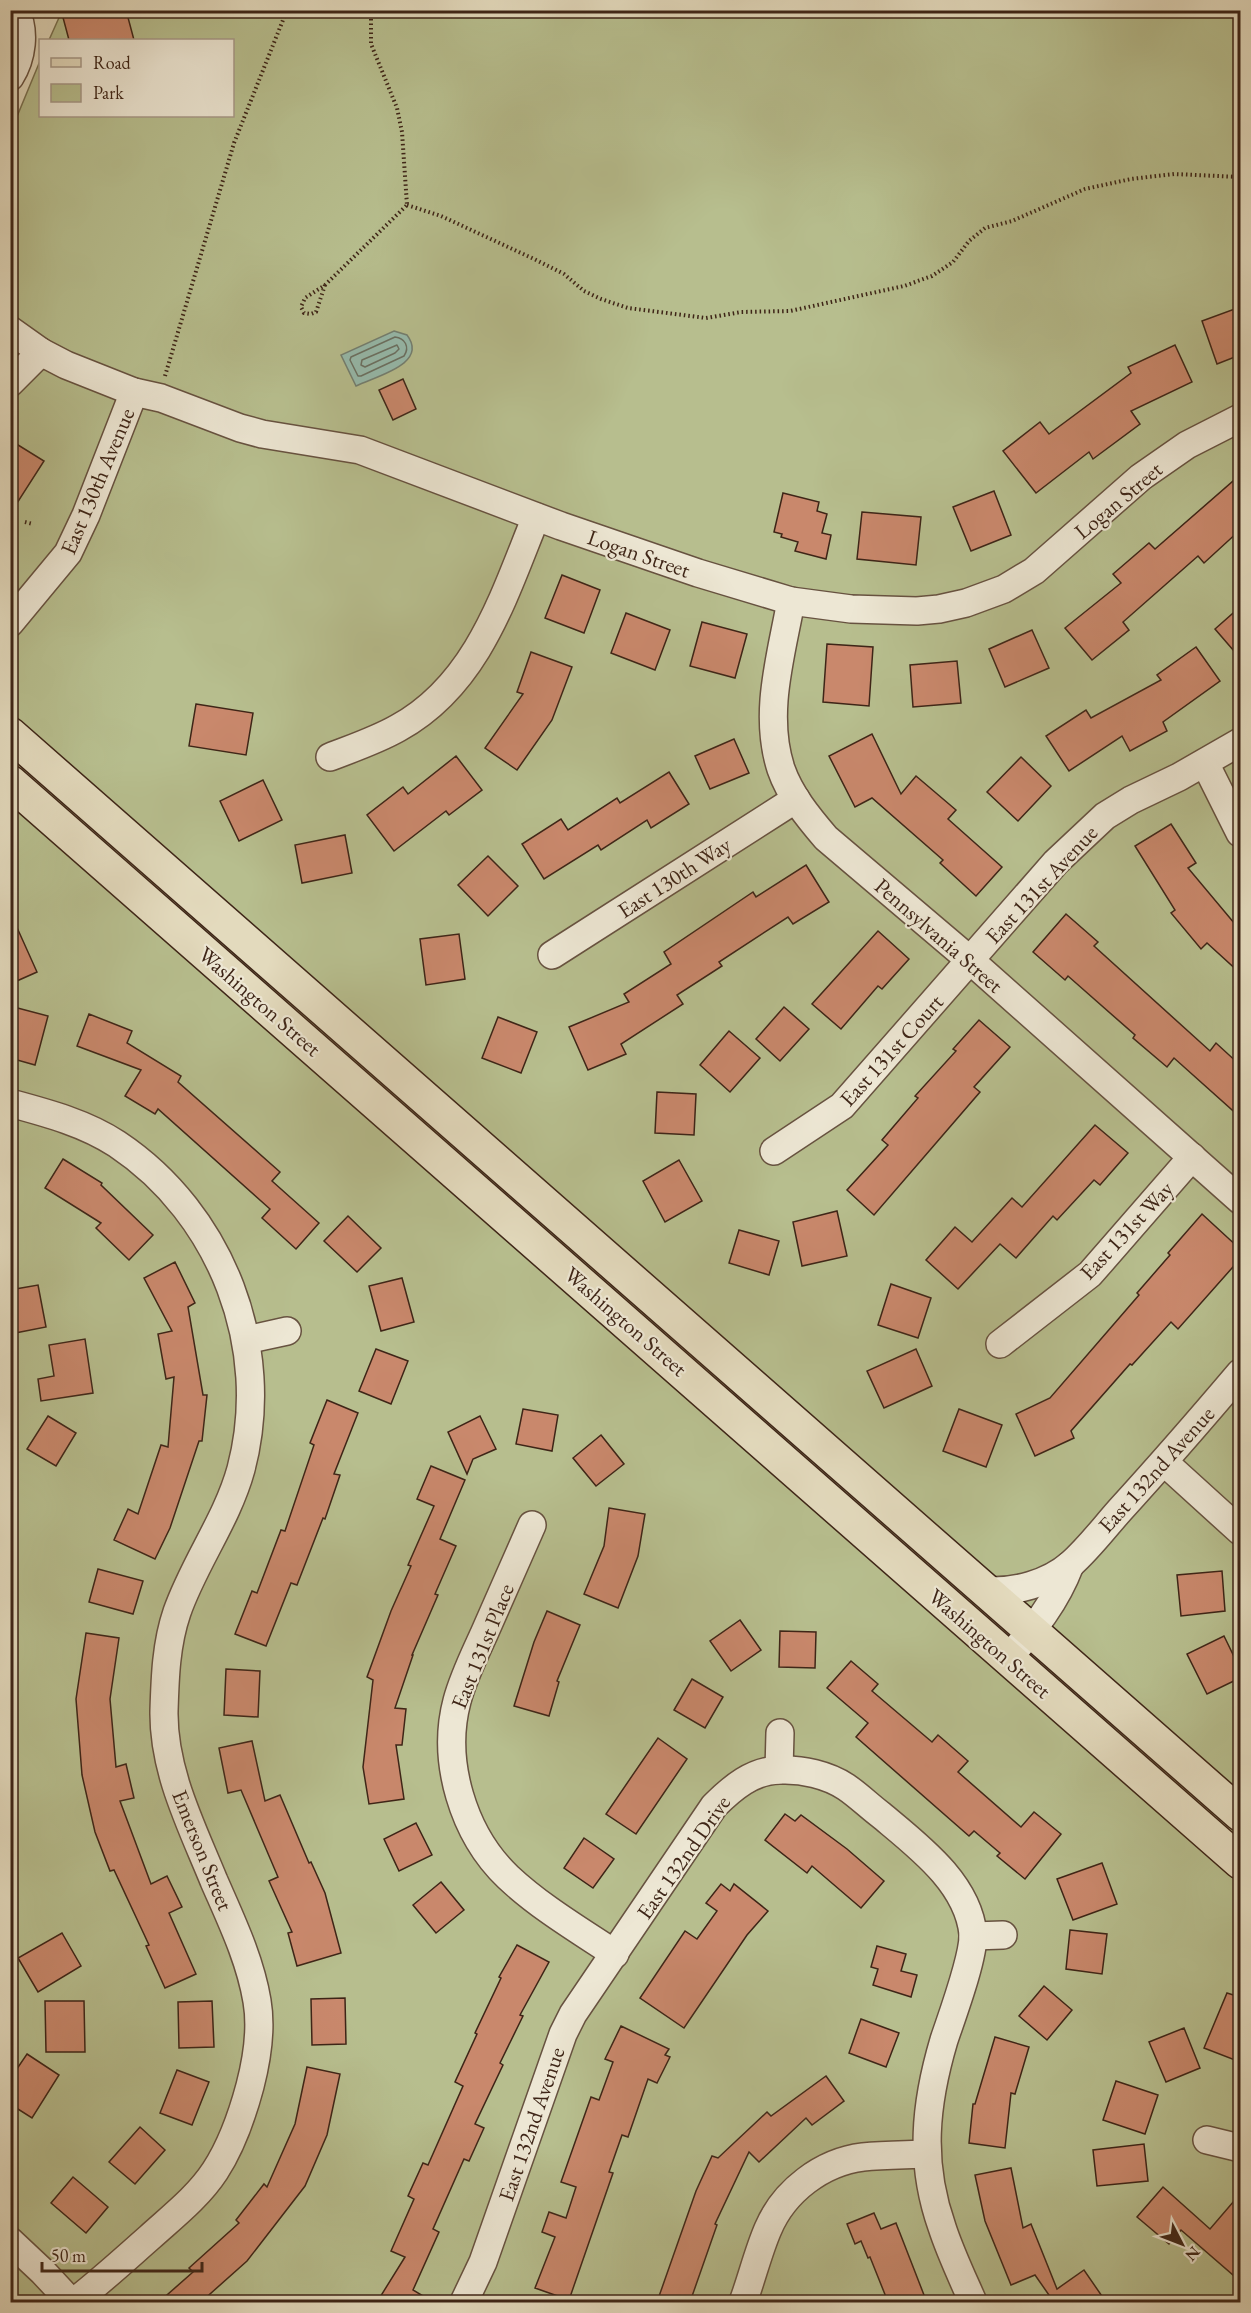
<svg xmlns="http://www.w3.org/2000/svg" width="1251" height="2313" viewBox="0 0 1251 2313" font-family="'EB Garamond',serif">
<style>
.green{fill:#b7be8e;stroke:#7a7252;stroke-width:1.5}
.water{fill:#96bbad;stroke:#737f71;stroke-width:1.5}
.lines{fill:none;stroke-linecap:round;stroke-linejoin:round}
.shore{stroke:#6a7062;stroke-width:1.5}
.building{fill:#c9886c;stroke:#3e2517;stroke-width:1.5}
.minor-casing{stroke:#675240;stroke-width:30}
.major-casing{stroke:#3e2517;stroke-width:36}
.path{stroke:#3e2517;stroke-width:4;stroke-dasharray:1.5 3;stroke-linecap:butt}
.minor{stroke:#ede7d4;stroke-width:27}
.major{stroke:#e3dabd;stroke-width:33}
.labels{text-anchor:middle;stroke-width:4.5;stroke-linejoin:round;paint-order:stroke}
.street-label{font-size:22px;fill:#3e2517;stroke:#ede7d4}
</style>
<rect width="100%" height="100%" fill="#e3dabd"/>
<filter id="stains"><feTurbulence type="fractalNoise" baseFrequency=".00333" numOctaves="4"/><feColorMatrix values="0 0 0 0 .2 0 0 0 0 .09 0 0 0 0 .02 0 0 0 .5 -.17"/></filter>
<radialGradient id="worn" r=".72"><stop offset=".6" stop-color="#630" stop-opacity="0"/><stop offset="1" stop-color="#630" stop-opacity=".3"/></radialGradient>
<polygon class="green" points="62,11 1240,11 1240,2302 11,2302 11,131 40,61 40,116 232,116 232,40 49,40"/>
<path class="water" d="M394,331L407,335C429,364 376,376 356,386L341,355Z"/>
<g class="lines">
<g class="shore">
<path d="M395,337C405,338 410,347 404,356L361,376H358L350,360L351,357Z"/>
<polygon points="397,345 399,349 395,353 365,367 361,365 362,360"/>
</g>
</g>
<g class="building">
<polygon points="61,10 126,10 134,40 69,40"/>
<polygon points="1240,307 1240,355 1217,364 1202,321"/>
<polygon points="1175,345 1192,382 1131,411 1140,424 1093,459 1089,452 1036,493 1003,451 1040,422 1049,434 1131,373 1128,367"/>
<polygon points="403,379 416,409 393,420 379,390"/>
<polygon points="10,440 44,461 10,514"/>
<polygon points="1240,475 1240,530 1204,563 1198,556 1123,622 1129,630 1092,660 1065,628 1121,583 1113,574 1149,543 1155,549"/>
<polygon points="994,491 1011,535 971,551 953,507"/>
<polygon points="783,493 819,502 817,511 827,514 822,533 831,535 826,559 795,551 798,542 781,537 782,534 774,532"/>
<polygon points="862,512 921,517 916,565 857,559"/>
<polygon points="562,575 600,590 584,633 545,618"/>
<polygon points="1240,607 1240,658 1215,629"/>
<polygon points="626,613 670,630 655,670 611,653"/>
<polygon points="702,622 747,634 735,678 690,666"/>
<polygon points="1032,630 1049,668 1005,687 989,649"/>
<polygon points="827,644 873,647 869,706 823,702"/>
<polygon points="1196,647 1220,681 1163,722 1167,731 1130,751 1122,736 1069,771 1046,736 1086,710 1091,718 1161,680 1157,675"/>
<polygon points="531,652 572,667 552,720 517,770 485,748 523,694 517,692"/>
<polygon points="957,661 961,703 913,707 910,665"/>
<polygon points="196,704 253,713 246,755 189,746"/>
<polygon points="872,734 901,794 916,776 956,810 948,819 1002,867 976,896 940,863 943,860 872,798 855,807 829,756"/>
<polygon points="734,739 749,773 710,789 695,756"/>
<polygon points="456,756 482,790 449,815 446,811 394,851 367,815 403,787 408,794"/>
<polygon points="1021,757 1051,786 1018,821 987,792"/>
<polygon points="669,772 689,804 651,828 647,820 601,850 598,845 544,879 522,844 561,819 568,830 617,798 620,803"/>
<polygon points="263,780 282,820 239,841 220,801"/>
<polygon points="1171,824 1196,863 1188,868 1240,930 1240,973 1207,943 1201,949 1171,913 1175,910 1135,846"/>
<polygon points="345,835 352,873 302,883 295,845"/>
<polygon points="488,856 518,886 488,916 458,885"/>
<polygon points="806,865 829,902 793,924 788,917 719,962 722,966 677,995 683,1004 621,1044 626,1054 588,1070 569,1027 629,1002 624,994 671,964 664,952 753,892 756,897"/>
<polygon points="10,912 37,972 10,984"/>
<polygon points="1066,914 1098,942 1094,946 1210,1051 1216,1043 1240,1065 1240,1117 1174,1058 1167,1067 1133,1038 1135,1035 1068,976 1065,980 1033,952"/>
<polygon points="878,931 909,959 882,989 878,986 841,1029 812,1004"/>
<polygon points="459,934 465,979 426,985 420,939"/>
<polygon points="10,1006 48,1016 35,1065 10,1058"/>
<polygon points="784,1007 809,1029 780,1061 756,1039"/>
<polygon points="89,1014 132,1031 127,1043 181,1076 178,1082 280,1172 272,1181 319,1223 296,1249 262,1218 270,1209 158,1109 155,1114 125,1096 141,1070 77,1046"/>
<polygon points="498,1017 537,1032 521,1073 482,1058"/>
<polygon points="979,1020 1010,1047 974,1087 980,1092 874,1215 847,1190 888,1145 882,1140 918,1098 915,1096 956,1051 953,1049"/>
<polygon points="729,1031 760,1058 730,1092 700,1065"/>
<polygon points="657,1092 696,1094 694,1135 655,1133"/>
<polygon points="1095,1125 1128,1153 1100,1185 1094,1180 1057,1220 1053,1216 1016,1258 1000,1244 958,1289 926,1260 955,1227 972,1242 1012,1198 1022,1207"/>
<polygon points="63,1159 102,1183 101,1185 153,1235 129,1260 96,1228 101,1223 45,1188"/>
<polygon points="679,1160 702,1201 665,1222 643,1181"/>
<polygon points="837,1211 847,1256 802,1266 793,1222"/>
<polygon points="1202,1214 1240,1249 1240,1259 1178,1329 1171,1322 1132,1365 1130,1364 1071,1431 1074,1438 1035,1456 1016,1414 1050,1398 1139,1295 1137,1293 1170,1255 1168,1253"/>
<polygon points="348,1216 381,1248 357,1272 324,1241"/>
<polygon points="739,1230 779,1241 769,1275 729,1263"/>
<polygon points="175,1262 195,1303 188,1307 203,1395 207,1395 202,1441 199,1441 170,1528 155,1559 114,1540 128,1509 138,1514 161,1445 168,1447 174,1377 166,1379 158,1334 172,1331 144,1278"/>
<polygon points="402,1278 414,1322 381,1331 369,1286"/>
<polygon points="891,1284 931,1298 918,1338 878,1325"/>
<polygon points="38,1285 46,1327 10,1334 10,1290"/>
<polygon points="85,1339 93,1393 41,1401 38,1379 54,1376 49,1345"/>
<polygon points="376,1349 408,1361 391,1404 359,1391"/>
<polygon points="916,1349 932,1386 884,1408 867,1371"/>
<polygon points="327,1400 358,1413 334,1474 340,1475 325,1519 323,1518 297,1585 291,1583 266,1646 235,1634 252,1591 257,1593 281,1530 285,1531 314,1445 310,1443"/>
<polygon points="523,1409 558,1415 552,1451 516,1444"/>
<polygon points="959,1409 1002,1425 986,1467 943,1451"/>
<polygon points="48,1416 76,1433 56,1466 27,1449"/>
<polygon points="480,1416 496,1449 473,1459 467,1474 448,1432"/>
<polygon points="601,1435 624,1464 596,1486 573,1458"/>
<polygon points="431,1466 465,1480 440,1539 456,1546 435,1594 438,1595 412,1655 413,1655 395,1708 406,1709 402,1745 396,1745 404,1799 369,1804 363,1767 373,1680 367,1677 391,1611 411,1566 408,1565 434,1506 417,1499"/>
<polygon points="609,1508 645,1514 638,1556 618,1608 584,1594 604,1546"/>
<polygon points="98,1569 143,1581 133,1614 89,1602"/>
<polygon points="1222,1571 1225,1611 1181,1616 1177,1575"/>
<polygon points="547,1611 580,1625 557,1681 559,1682 549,1716 514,1706 534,1642"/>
<polygon points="740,1620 761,1650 731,1671 710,1641"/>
<polygon points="780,1631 816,1632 815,1668 779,1667"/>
<polygon points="86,1633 119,1638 110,1699 116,1767 126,1764 134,1798 120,1801 151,1884 167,1876 182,1907 169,1913 196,1974 165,1988 146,1946 149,1945 114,1870 110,1871 95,1832 82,1775 76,1699"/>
<polygon points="1224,1636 1240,1669 1240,1678 1207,1694 1187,1654"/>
<polygon points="851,1661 878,1684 872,1691 932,1742 938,1735 968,1761 958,1772 1021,1827 1034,1812 1061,1834 1025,1879 997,1856 1000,1853 974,1831 969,1836 856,1737 868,1723 827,1688"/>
<polygon points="226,1669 260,1671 258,1717 224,1715"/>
<polygon points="692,1679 723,1697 705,1728 674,1710"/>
<polygon points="658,1738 687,1759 636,1834 606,1814"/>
<polygon points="252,1741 265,1801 280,1795 309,1863 311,1862 325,1893 341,1953 297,1966 288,1933 292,1932 269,1881 278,1877 241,1790 228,1793 219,1748"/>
<polygon points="785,1814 795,1821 801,1815 847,1849 884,1881 861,1908 812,1866 807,1873 765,1840"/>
<polygon points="416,1823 432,1855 399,1871 384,1839"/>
<polygon points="584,1838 614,1859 593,1888 564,1868"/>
<polygon points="1102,1863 1117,1904 1073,1920 1057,1879"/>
<polygon points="441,1882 464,1910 436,1933 413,1905"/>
<polygon points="721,1884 730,1891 734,1884 768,1911 747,1935 684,2028 640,1998 685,1931 697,1939 717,1911 706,1903"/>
<polygon points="1070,1930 1107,1934 1102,1974 1066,1969"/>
<polygon points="62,1933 81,1966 38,1992 18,1958"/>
<polygon points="517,1945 549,1962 520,2015 523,2016 500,2063 503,2065 475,2124 484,2128 469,2161 464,2159 433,2229 439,2232 413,2290 433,2302 377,2302 405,2257 391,2251 414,2199 408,2196 423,2163 428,2165 463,2086 455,2082 477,2034 475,2033 501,1978 499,1977"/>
<polygon points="877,1946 906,1954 901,1971 917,1975 911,1997 873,1985 878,1969 871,1967"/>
<polygon points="1044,1986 1072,2010 1047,2040 1019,2016"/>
<polygon points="1227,1993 1240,1997 1240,2062 1204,2048"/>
<polygon points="345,1998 346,2044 312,2045 311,1999"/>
<polygon points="45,2001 84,2001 85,2052 46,2052"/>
<polygon points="212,2001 214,2047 179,2048 178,2002"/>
<polygon points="861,2019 899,2033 886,2067 849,2053"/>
<polygon points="621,2026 669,2049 665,2055 670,2057 657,2083 648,2079 628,2137 622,2135 609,2172 613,2173 569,2300 535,2288 555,2237 542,2232 549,2212 566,2218 576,2187 561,2182 591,2097 599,2100 613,2062 605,2059"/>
<polygon points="1184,2028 1200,2068 1166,2082 1149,2042"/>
<polygon points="995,2037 1029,2047 1015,2094 1011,2093 1005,2148 969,2143 973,2104 975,2104"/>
<polygon points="27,2054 59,2075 32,2118 10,2104 10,2079"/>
<polygon points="307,2067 340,2074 327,2135 305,2186 247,2261 201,2302 159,2302 193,2272 189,2268 239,2223 236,2220 264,2184 267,2187 295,2124"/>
<polygon points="177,2070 209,2082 192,2125 160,2113"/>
<polygon points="826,2076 844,2101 812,2125 806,2118 759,2162 749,2152 715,2224 717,2225 690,2302 657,2302 696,2191 712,2156 718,2158 767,2112 771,2116"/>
<polygon points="1116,2081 1158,2095 1145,2134 1103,2120"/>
<polygon points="140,2127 165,2150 135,2184 109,2162"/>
<polygon points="1144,2144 1148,2181 1097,2186 1093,2150"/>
<polygon points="1011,2168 1023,2228 1031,2224 1057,2289 1084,2270 1106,2302 1038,2302 1049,2295 1035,2275 1011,2285 985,2221 975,2175"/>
<polygon points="73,2177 108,2207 86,2233 51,2203"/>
<polygon points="1163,2187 1210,2229 1240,2194 1240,2281 1181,2230 1169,2244 1137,2217"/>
<polygon points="874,2213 881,2229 896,2223 924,2295 904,2302 888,2302 870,2257 868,2258 861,2241 855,2244 847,2224"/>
</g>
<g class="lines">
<g class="minor-casing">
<g id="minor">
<path d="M10,77C22,58 26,31 15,10"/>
<polyline points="10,330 41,352 66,365 134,392 161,398 240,428 262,434 360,450 561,526 698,573 791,601 851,609 917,611 939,609 966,603 1004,589 1034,571 1141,477 1187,445 1240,418"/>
<polyline points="10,383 41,352"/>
<path d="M791,601C781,656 763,714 781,769C790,795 808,817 826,838L971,961L1240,1200"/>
<polyline points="10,623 68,553 86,515 134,392"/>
<path d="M330,757C353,748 377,740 398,728C478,684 504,595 536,517"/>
<polyline points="1205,763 1240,833"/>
<polyline points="552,955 796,799"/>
<path d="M10,1103C47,1113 85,1123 117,1144C222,1214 273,1348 241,1469C227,1520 194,1563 177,1612C166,1644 165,1678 164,1711C163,1771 192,1827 214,1881C231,1920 250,1959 257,2001C262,2030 257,2059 250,2086C242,2116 232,2145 215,2171C198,2197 172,2217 150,2237C125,2259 100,2282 74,2302"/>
<polyline points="774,1151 842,1106 1056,862 1105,816 1131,800 1179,777 1240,742"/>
<polyline points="246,1340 287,1331"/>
<polyline points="1000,1344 1090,1274 1192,1157"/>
<polyline points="1164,1462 1240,1531"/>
<path d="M532,1525C516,1561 500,1598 484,1634C474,1656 463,1678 457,1701C441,1761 463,1834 508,1877C540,1907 579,1930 615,1954"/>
<path d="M986,1591C1015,1592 1048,1584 1071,1564C1089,1548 1104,1528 1120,1510C1161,1465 1201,1419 1240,1373"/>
<path d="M1008,1658C1034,1629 1056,1602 1070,1565"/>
<polyline points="779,1770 780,1733"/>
<polyline points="973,1936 1003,1935"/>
<polyline points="1207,2140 1240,2148"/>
<polyline points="10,2241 43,2272 71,2302"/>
<path d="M464,2302L483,2262L563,2034L573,2014L714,1806C732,1788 753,1770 780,1770C802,1769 828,1775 846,1787C858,1795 869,1806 881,1815C918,1846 968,1883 973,1934C974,1957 952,2016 944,2040C925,2104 919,2162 942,2227C950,2252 962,2277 973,2302"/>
<path d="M743,2302C752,2278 758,2252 768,2229C784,2191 822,2162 863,2157C884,2155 906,2155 927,2154"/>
</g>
</g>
<g class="major-casing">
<g id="major">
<polyline points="10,734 1240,1814"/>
<polyline points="10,782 1240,1862"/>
</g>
</g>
<g class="path">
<polyline points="371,10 371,44 397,108 402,132 407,205"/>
<polyline points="407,205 441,216 534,259 564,274 584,291 601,299 628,308 706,318 741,312 790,311 904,286 932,276 953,262 969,241 985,228 1012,221 1085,189 1131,179 1174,174 1240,177"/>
<polyline points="325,285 316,312 311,314 304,313 301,307 305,298 325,285 407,205"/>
<polyline points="165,376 234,143 287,10"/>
<polyline points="25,522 33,524"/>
</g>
<use href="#minor" class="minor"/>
<use href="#major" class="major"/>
</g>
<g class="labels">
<g class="street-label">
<text transform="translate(97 481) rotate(-67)" y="8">East 130th Avenue</text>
<text transform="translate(1118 500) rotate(-40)" y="8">Logan Street</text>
<text transform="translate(639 553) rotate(19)" y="8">Logan Street</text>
<text transform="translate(674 877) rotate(-33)" y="8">East 130th Way</text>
<text transform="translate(1041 884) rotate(-47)" y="8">East 131st Avenue</text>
<text transform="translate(939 935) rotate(41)" y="8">Pennsylvania Street</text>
<text transform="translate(260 1001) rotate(41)" y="8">Washington Street</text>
<text transform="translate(891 1050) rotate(-48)" y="8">East 131st Court</text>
<text transform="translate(1126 1230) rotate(-47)" y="8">East 131st Way</text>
<text transform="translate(626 1321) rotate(41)" y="8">Washington Street</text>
<text transform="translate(1156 1469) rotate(-48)" y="8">East 132nd Avenue</text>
<text transform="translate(990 1643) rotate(41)" y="8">Washington Street</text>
<text transform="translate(482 1646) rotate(-68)" y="8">East 131st Place</text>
<text transform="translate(203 1850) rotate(68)" y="8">Emerson Street</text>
<text transform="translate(683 1857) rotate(-55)" y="8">East 132nd Drive</text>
<text transform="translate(531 2124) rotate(-71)" y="8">East 132nd Avenue</text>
</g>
</g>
<rect width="1251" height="2313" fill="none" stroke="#e3dabd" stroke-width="36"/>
<rect x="12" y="12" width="1227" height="2289" fill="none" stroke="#3e2517" stroke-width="3"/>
<rect x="18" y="18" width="1215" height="2277" fill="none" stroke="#3e2517" stroke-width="1.5"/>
<rect x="39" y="39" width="195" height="78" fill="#ede7d4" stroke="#a79988" stroke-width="1.5"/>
<rect x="51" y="58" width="30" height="9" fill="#e3dabd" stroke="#a79988" stroke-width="1.5"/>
<text x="93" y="69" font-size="18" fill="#3e2517">Road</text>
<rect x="51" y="84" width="30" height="18" fill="#b7be8e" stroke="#a79988" stroke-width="1.5"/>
<text x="93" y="99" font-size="18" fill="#3e2517">Park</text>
<g transform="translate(1182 2244) rotate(132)" stroke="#ede7d4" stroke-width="4.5" paint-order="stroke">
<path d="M0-4.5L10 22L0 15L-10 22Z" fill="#3e2517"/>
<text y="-9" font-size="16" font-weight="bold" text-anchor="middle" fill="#3e2517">N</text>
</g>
<path d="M42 2262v9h160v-9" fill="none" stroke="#3e2517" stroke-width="3"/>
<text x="51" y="2262" font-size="18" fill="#3e2517" stroke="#ede7d4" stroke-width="4.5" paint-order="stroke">50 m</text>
<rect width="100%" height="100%" filter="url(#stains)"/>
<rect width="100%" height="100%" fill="url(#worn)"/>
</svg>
